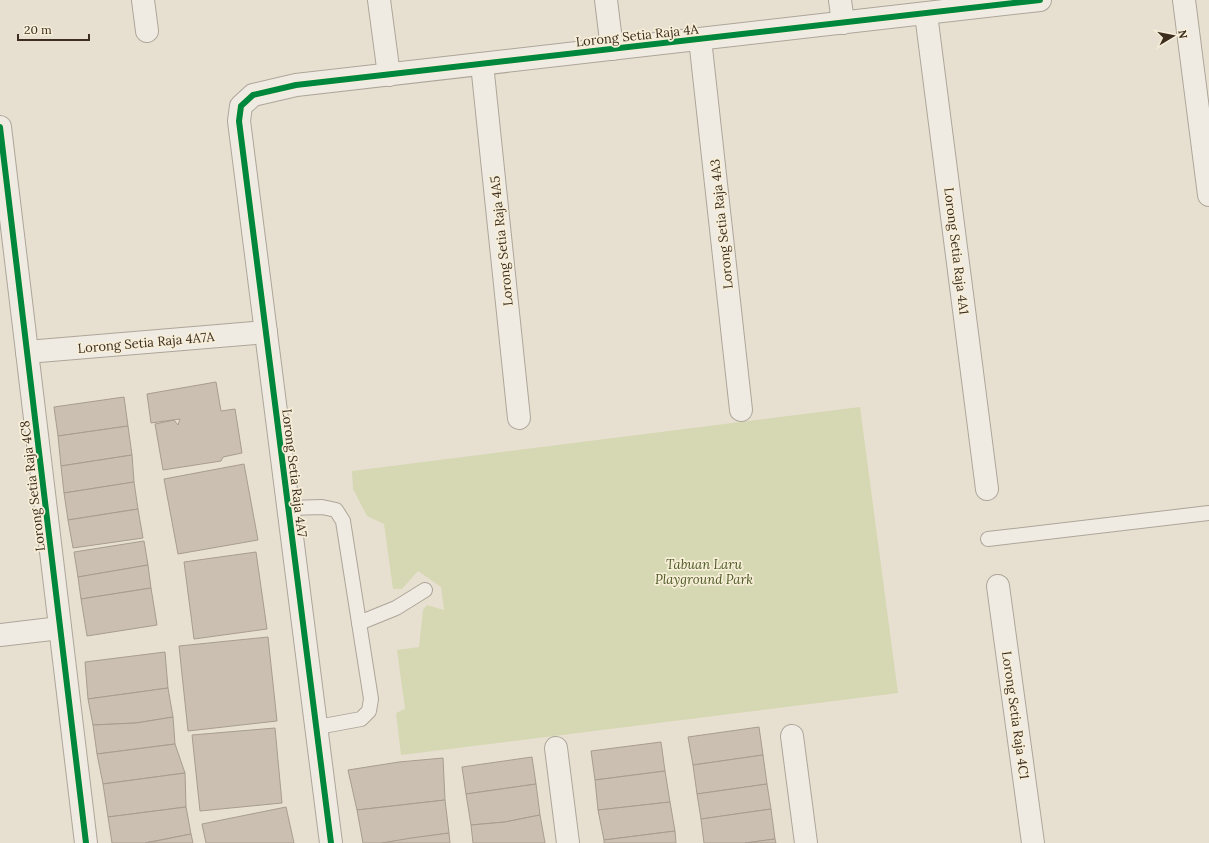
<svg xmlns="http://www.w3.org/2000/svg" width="1209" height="843" viewBox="0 0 1209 843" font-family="Lora,serif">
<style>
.green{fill:#d6d7b3}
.building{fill:#cbbfb2;stroke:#a89c90}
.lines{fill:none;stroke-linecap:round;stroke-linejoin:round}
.service-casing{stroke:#ada599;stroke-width:16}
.minor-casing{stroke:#ada599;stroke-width:24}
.tertiary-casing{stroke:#ada599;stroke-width:24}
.service{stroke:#efebe3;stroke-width:14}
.minor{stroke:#efebe3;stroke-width:22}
.tertiary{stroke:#efebe3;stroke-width:22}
.cycleway-casing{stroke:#f7eed8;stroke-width:8}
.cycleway{stroke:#00873e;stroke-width:6}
.labels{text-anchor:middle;stroke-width:3.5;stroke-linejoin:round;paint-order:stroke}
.street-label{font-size:13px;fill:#3d2e20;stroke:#f7eed8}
.park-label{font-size:13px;font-style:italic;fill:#4d5a26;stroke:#f7eed8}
</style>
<rect width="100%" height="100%" fill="#e7e0d1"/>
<polygon class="green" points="860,407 898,693 401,755 396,713 405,709 397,650 419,647 423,610 427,605 444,610 441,587 418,571 402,589 393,589 384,524 367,516 353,489 352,471"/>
<g class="building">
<polygon points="216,382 221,411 235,409 242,453 223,457 221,461 163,470 155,424 174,420 178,425 180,419 151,423 147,394"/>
<polygon points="124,397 128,426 58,436 54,407"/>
<polygon points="128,426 132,455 61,466 58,436"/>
<polygon points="132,455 134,482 64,493 61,466"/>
<polygon points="244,464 258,540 178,554 164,479"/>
<polygon points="134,482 138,509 68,520 64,493"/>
<polygon points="138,509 143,538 73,548 68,520"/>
<polygon points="144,541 148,565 78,577 74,552"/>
<polygon points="256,552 267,629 194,639 184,562"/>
<polygon points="148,565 151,588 81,599 78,577"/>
<polygon points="151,588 157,625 87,636 81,599"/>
<polygon points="268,637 277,721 188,731 179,646"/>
<polygon points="165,652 168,688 88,699 85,662"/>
<polygon points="168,688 173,717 136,723 93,725 88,699"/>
<polygon points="173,717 175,744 97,754 93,725 136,723"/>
<polygon points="759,727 763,755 693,765 688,737"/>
<polygon points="275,728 282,803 200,811 192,735"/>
<polygon points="661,742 665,771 595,780 591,751"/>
<polygon points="175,744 185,773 103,784 97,754"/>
<polygon points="763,755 767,784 697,794 693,765"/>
<polygon points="532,757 536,784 466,794 462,767"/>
<polygon points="443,758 445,800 357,810 348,770 399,762"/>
<polygon points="665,771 670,802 598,810 595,780"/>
<polygon points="185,773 186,807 108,817 103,784"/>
<polygon points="536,784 540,815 505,822 471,825 466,794"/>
<polygon points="767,784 771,809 701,819 697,794"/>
<polygon points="445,800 449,833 382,843 363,843 357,810"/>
<polygon points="670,802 675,831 604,840 598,810"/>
<polygon points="186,807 191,834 145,843 112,843 108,817"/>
<polygon points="286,807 294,843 206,843 202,824"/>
<polygon points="771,809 775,839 745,843 704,843 701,819"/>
<polygon points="540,815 545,843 473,843 471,825 505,822"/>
<polygon points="675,831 676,843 604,843 604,840"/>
<polygon points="449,833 450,843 382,843 411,838"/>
<polygon points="191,834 193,843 145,843 156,841"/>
<polygon points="775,839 776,843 745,843"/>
</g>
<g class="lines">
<g class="service-casing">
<g id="service">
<polyline points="289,508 322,507 336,510 343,521 371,699 369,711 361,719 318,727"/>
<polyline points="988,539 1209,513"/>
<polyline points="359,623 396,608 425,590"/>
</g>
</g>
<g class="minor-casing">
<g id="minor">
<polyline points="143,0 147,31"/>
<polyline points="379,0 389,75"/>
<polyline points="606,0 612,49"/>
<polyline points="840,0 843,23"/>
<polyline points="926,14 987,489"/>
<polyline points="700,39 741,410"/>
<polyline points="482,64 519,418"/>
<polyline points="0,127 86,843"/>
<polyline points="27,352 266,332"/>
<polyline points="998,586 1033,843"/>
<polyline points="0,635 60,628"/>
<polyline points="792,736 806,843"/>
<polyline points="556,748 568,843"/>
<polyline points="331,843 239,121 241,106 253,95 296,85 1040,0"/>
</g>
</g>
<g class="tertiary-casing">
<polyline id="tertiary" points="1184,0 1209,195"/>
</g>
<use href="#service" class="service"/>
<use href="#minor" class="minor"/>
<use href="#tertiary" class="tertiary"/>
<g class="cycleway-casing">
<g id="cycleway">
<polyline points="0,127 86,843"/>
<polyline points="331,843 239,121 241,106 253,95 296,85 1040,0"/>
</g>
</g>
<use href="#cycleway" class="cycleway"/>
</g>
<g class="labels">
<g class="street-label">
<text transform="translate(637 35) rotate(-6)" y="5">Lorong Setia Raja 4A</text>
<text transform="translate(721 224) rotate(-96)" y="5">Lorong Setia Raja 4A3</text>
<text transform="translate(501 241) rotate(-96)" y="5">Lorong Setia Raja 4A5</text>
<text transform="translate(957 251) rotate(83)" y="5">Lorong Setia Raja 4A1</text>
<text transform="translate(146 342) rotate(-5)" y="5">Lorong Setia Raja 4A7A</text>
<text transform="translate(295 473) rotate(83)" y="5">Lorong Setia Raja 4A7</text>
<text transform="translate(32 486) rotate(-97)" y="5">Lorong Setia Raja 4C8</text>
<text transform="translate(1016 715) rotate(82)" y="5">Lorong Setia Raja 4C1</text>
</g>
<g class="park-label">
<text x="704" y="569">Tabuan Laru<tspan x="704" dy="15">Playground Park</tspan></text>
</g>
</g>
<g transform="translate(1173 36) rotate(80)" stroke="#f7eed8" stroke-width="3" paint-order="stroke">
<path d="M0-3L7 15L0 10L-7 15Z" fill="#3d2e20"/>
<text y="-6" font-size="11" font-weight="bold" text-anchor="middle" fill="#3d2e20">N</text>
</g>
<path d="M18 34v6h71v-6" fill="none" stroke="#3d2e20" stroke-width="2"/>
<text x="24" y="34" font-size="12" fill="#3d2e20" stroke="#f7eed8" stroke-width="3" paint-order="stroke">20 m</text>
</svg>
